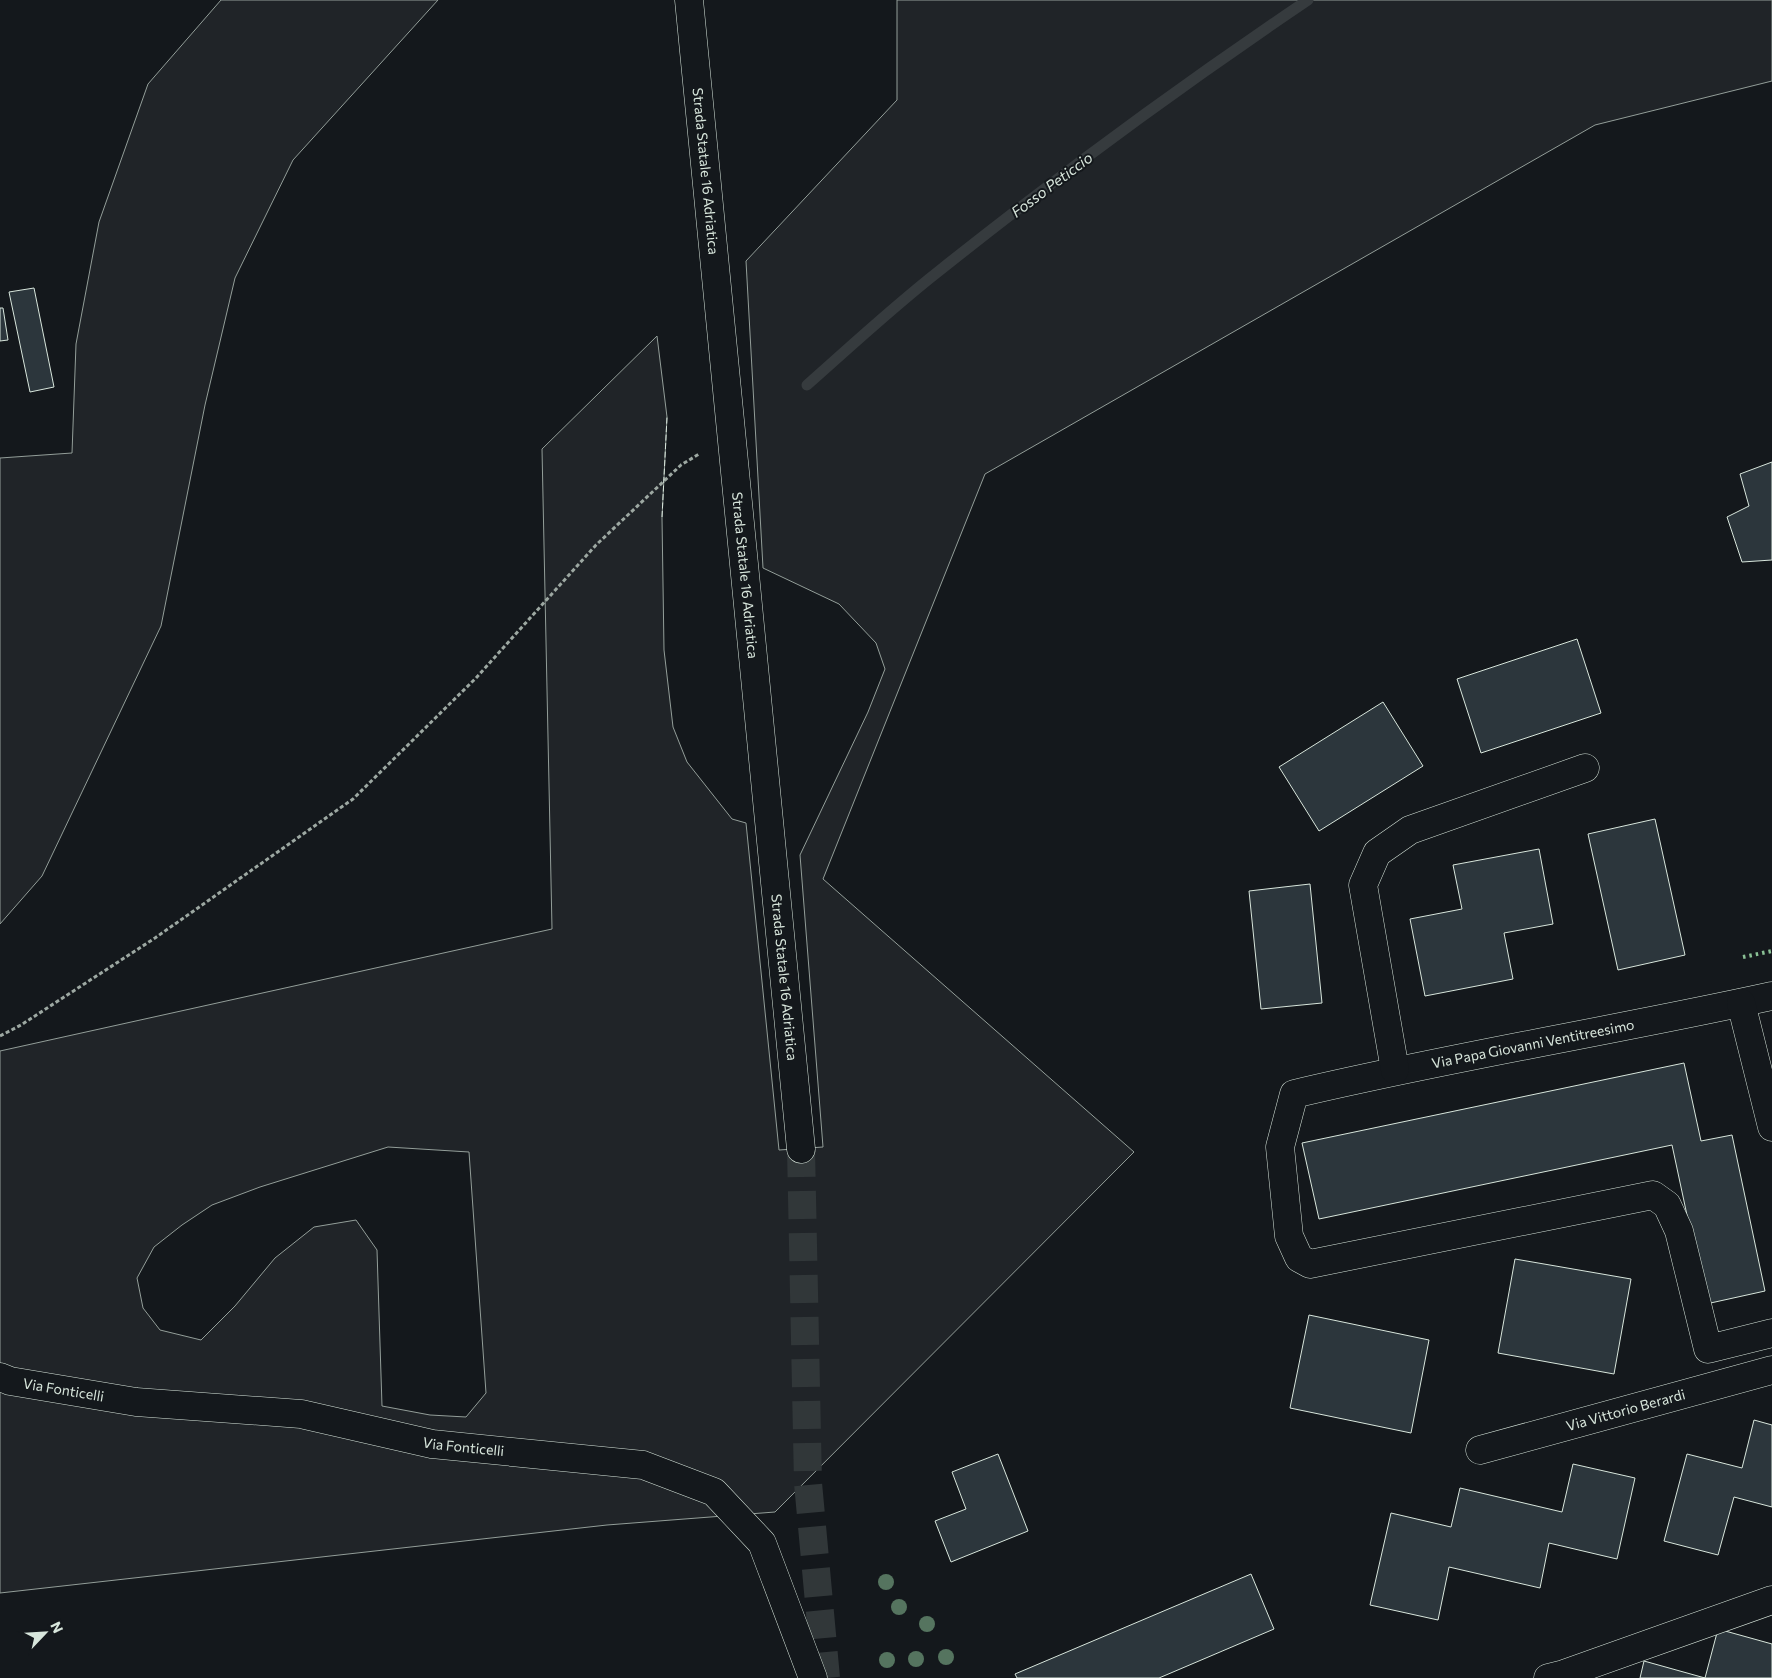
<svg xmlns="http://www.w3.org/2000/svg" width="1772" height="1678" viewBox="0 0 1772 1678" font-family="Commissioner,sans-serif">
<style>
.green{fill:#202428;stroke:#939e99;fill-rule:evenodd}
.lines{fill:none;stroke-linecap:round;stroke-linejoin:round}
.stream{stroke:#363b3e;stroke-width:11}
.building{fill:#2c363c;stroke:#d8e6dc}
.major-tunnel{stroke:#313739;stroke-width:28;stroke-dasharray:28 14;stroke-linecap:butt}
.minor-casing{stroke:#d8e6dc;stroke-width:29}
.major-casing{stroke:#d8e6dc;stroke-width:29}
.path{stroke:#9da8a2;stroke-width:3;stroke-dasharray:4 2.5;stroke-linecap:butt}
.minor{stroke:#14181c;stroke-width:28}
.major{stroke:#14181c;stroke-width:28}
.hedge{stroke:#8ac095;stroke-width:4;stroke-dasharray:2.5 4;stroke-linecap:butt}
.fence{stroke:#d8e6dc;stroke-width:1;stroke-dasharray:6 2.5;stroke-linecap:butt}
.tree{fill:#55745f}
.labels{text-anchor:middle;stroke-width:4;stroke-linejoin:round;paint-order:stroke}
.street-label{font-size:14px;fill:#d8e6dc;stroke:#14181c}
.water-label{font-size:15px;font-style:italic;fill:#d8e6dc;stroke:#14181c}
</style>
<rect width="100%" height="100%" fill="#14181c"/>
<g class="green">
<polygon points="221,0 438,0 293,160 235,278 205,405 161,626 42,876 0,924 0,458 72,453 76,344 99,222 148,84"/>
<path d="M897,0H1772V81L1595,125L985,474L823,879L1134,1152L775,1512L607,1525L0,1593V1051L552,929L542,449L657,336L667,417L662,518L664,650L673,727L687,762L732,819L746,823L779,1150L823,1147L800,855L868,712L885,669L876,643L839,604L763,568L746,261L897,100ZM388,1147L469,1152L486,1393L466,1417L430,1415L382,1406L377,1250L356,1220L314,1227L275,1258L235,1306L201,1340L160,1330L143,1308L137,1278L154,1247L182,1225L212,1205L260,1187Z"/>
</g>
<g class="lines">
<path class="stream" d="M807,385C850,347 893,307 939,271C1058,176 1182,85 1308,0"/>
</g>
<g class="building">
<polygon points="34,288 54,387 30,392 9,292"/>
<polygon points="0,308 3,308 8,340 0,341"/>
<polygon points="1772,462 1772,560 1742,562 1727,517 1749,506 1740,474"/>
<polygon points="1577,639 1601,713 1481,753 1457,679"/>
<polygon points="1383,702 1423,766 1319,831 1279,767"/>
<polygon points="1655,819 1685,955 1618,970 1588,834"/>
<polygon points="1539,849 1553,924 1504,933 1513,979 1425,996 1410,919 1462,909 1453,865"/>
<polygon points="1310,884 1322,1003 1261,1009 1249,891"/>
<polygon points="1684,1063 1701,1141 1732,1135 1765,1291 1706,1304 1672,1145 1319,1219 1302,1143"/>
<polygon points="1515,1259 1631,1279 1614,1374 1498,1353"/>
<polygon points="1309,1315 1429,1340 1411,1433 1290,1408"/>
<polygon points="1754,1420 1772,1425 1772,1507 1734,1497 1718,1555 1664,1541 1687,1454 1742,1468"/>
<polygon points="998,1454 1028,1531 951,1562 935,1521 966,1509 952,1472"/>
<polygon points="1573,1464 1635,1478 1617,1559 1549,1543 1540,1588 1449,1567 1438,1620 1370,1605 1391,1513 1451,1527 1460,1488 1562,1512"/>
<polygon points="1251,1574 1274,1629 1159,1678 1017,1678 1015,1674"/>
<polygon points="1718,1629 1772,1644 1772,1678 1640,1678 1644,1661 1705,1678"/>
</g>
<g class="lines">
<polyline class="major-tunnel" points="801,1149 808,1483 826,1678"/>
<g class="minor-casing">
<g id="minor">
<path d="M1772,996C1613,1031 1453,1056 1294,1094L1280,1147L1289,1236L1299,1258L1310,1264L1653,1195L1667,1205L1679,1231L1708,1349L1772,1333"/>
<polyline points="1741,1003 1772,1127"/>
<polyline points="1395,1070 1363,885 1377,853 1410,830 1585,768"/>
<path id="s1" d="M0,1377L10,1381L136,1402L301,1414L432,1444L643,1465L714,1492L762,1543L813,1678"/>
<path id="s2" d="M1480,1450L1772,1370"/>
<polyline points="1548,1678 1564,1674 1772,1600"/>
</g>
</g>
<g class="major-casing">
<g id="major">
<path id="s3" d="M689,0L801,1149"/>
</g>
</g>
<polyline class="path" points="0,1036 21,1025 155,938 353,799 476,678 596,545 681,465 699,454"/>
<use href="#minor" class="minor"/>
<use href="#major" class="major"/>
<polyline class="hedge" points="1743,957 1772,951"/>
<polyline class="fence" points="662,517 667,417"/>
</g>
<g class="tree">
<circle cx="886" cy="1582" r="8"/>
<circle cx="899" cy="1607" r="8"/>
<circle cx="927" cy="1624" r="8"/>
<circle cx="946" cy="1657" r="8"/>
<circle cx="916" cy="1659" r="8"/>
<circle cx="887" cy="1660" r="8"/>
</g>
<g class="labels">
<g class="street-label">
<text dy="5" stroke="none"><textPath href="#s3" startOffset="172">Strada Statale 16 Adriatica</textPath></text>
<text dy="5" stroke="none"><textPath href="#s3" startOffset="578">Strada Statale 16 Adriatica</textPath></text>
<text dy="5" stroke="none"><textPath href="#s3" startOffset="982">Strada Statale 16 Adriatica</textPath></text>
<text transform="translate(1533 1044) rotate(-11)" y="5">Via Papa Giovanni Ventitreesimo</text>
<text dy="5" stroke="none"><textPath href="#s1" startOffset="65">Via Fonticelli</textPath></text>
<text dy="5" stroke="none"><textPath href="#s2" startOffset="151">Via Vittorio Berardi</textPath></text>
<text dy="5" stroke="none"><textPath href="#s1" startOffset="470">Via Fonticelli</textPath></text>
</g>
<g class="water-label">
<text transform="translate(1052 185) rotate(-37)" y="5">Fosso Peticcio</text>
</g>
</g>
<g transform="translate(45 1633) rotate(65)" stroke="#14181c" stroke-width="4" paint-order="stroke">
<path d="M0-4L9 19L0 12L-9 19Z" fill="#d8e6dc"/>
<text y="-8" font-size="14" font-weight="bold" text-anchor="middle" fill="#d8e6dc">N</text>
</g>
</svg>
